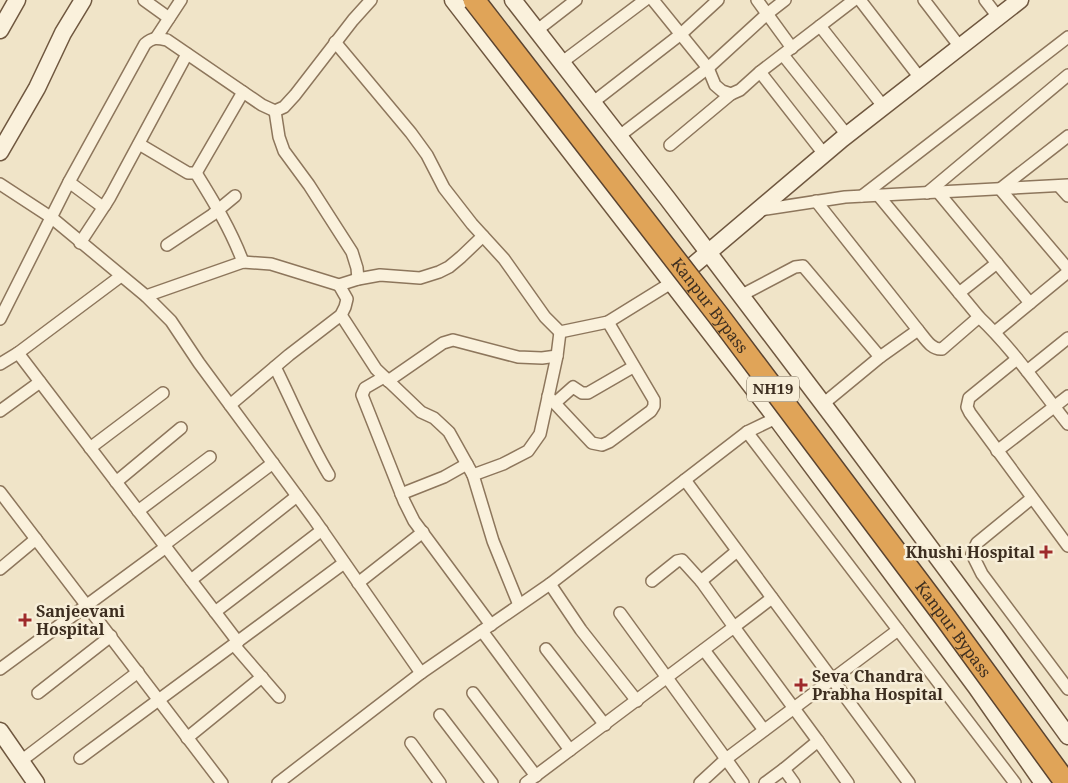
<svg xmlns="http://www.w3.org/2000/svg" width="1068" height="783" viewBox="0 0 1068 783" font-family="'Noto Serif',serif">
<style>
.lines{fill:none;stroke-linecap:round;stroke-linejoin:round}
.street-casing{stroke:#8d765c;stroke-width:14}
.secondary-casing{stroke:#6f573f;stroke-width:19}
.street{stroke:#faf1dc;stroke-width:11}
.secondary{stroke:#faf1dc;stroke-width:16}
.highway-bridge-casing{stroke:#5b4430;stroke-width:24;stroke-linecap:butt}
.highway-bridge{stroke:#e0a458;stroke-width:21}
.poi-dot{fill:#9e2a2b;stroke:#f7eed8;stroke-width:2}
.labels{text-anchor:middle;stroke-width:5;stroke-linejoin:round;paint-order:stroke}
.shield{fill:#f7eed8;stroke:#756857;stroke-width:1}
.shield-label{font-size:15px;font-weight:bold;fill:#3d2e20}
.street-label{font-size:16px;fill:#3d2e20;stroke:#f7eed8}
.poi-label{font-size:16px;font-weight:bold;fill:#3d2e20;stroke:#f7eed8;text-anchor:start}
</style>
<rect width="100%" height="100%" fill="#f0e4c8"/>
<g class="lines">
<g class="street-casing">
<g id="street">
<polyline points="144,0 169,18"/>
<polyline points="653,0 708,68 715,85 722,91 731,94 740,90 760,72 854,0"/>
<polyline points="757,0 792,48"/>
<polyline points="860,0 920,78"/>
<polyline points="924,0 960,47"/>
<polyline points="985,0 998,17"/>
<polyline points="820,26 883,106"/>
<polyline points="536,31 576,0"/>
<polyline points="156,38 181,0"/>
<polyline points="335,42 411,133 427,155 444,188 472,224 504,259 545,317 560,332 608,322 671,283"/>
<polyline points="783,55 847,135"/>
<polyline points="561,63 645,0"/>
<polyline points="760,72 824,154"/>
<polyline points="592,103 681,34 718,0"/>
<polyline points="275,111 279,137 284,151 309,185 352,252 357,268 358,279"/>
<polyline points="1068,136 1000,189 1068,269"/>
<polyline points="618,137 708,68 767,14 785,0"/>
<polyline points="139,144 188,173 196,173 243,92"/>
<polyline points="670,145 731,94"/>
<path d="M196,173C214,202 231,230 243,262"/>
<polyline points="69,182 100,205 105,205 110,197 187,54"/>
<polyline points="0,184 52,218 146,296 171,321 199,363 314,519 421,673"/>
<polyline points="1059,186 1068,196"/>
<polyline points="938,192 1030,303"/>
<polyline points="927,193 1068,75"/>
<path d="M878,195L979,317C1013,349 1039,388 1068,424"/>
<polyline points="862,196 1068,37"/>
<polyline points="816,201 918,330"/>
<polyline points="760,210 845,197 1068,185"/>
<polyline points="80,243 105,205"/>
<polyline points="167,245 212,215 235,196"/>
<polyline points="959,293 997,263"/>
<polyline points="146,296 243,262 271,264 339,285 358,279 380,275 420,278 439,272 449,267 461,257 483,236"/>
<polyline points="740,296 795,267 803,266 880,357"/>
<polyline points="341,315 376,369 421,412 434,418 449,432 473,475 493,541 519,605"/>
<path d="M0,319L69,182L145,44C153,37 157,38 167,40L262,105L275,111L284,107L295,95L353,20L371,0"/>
<polyline points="995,332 1068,272"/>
<polyline points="18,353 238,642"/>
<polyline points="1017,359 969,398 967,407 970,413 1068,546"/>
<polyline points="0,364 18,353 121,276"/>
<path d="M275,367C293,403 308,440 329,475"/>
<polyline points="1027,371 1068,338"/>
<polyline points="384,377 365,388 362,395 404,501 414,521 491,625"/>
<polyline points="388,381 443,343 453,340 518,357 542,358 557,356"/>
<polyline points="548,396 592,443 602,445 609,442 651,411 654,406 654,400 608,322"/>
<polyline points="555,403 573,387 582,393 588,393 633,367"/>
<path d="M823,404L880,357L918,330C925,338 931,350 942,349L979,317"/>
<polyline points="230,405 289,355 341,315 345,307 347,299 339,285"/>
<polyline points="0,411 40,382"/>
<polyline points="747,432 1015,783"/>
<polyline points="90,448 163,393"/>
<polyline points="997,451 1068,396"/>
<polyline points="473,475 503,464 528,451 540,434 557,356 560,332"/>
<polyline points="685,480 909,783"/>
<polyline points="116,482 181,428"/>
<polyline points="0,492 222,783"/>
<polyline points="401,494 444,477 467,464"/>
<polyline points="1032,498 977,543 972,554 982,574 1068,689"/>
<polyline points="138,511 210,457"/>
<polyline points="164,545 273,463"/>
<polyline points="0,569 36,539"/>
<polyline points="191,580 297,496"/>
<polyline points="652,581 677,561 682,560 701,581 737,551"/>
<polyline points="701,581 734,627 772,598"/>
<polyline points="358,583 423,532"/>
<polyline points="550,584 581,630 637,701"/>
<polyline points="215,612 322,530"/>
<polyline points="620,613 726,759 898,630"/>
<polyline points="482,631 570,750 734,627 818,741 784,769 794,783"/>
<polyline points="234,645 279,697"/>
<polyline points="546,649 605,725"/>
<polyline points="704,650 764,730"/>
<polyline points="0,669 166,547"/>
<polyline points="38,693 111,636"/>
<polyline points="473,693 536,776"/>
<polyline points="440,715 492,783"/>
<polyline points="187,738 262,677"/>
<polyline points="818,741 848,783"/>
<polyline points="411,743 440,783"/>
<polyline points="80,758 344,563"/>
<polyline points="21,761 138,672"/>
<polyline points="278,783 421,673 550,584 747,432 776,418"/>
<polyline points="526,783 570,750"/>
<polyline points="700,783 726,759 743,783"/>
<polyline points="765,783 784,769"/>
</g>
</g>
<g class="secondary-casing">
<g id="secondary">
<polyline points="453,0 776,418 976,687 1043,783"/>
<polyline points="513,0 667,198 839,425 995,635 1068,736"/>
<polyline points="0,30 17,0"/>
<polyline points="0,152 37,88 63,33 83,0"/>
<polyline points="677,279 842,139 1020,0"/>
<polyline points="0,731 36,783"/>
</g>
</g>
<use href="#street" class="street"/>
<use href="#secondary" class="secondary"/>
<g class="highway-bridge-casing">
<g id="highway-bridge">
<path id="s1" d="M474,0L718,315L945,617L1066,783"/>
</g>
</g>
<use href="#highway-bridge" class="highway-bridge"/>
</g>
<g class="poi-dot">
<path d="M1043.5 544.5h5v5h5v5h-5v5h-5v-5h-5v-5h5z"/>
<path d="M22.5 612.5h5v5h5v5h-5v5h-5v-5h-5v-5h5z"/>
<path d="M798.5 677.5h5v5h5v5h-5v5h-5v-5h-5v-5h5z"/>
</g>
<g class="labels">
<rect class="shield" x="747" y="376.5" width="52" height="25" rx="4"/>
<g class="shield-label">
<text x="773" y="394">NH19</text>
</g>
<g class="street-label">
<text dy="6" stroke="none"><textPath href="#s1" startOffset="386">Kanpur Bypass</textPath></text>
<text dy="6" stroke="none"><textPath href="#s1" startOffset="791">Kanpur Bypass</textPath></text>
</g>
<g class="poi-label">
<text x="1035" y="558" text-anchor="end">Khushi Hospital</text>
<text x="36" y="617">Sanjeevani<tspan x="36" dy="18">Hospital</tspan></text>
<text x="812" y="682">Seva Chandra<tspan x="812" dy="18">Prabha Hospital</tspan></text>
</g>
</g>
</svg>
